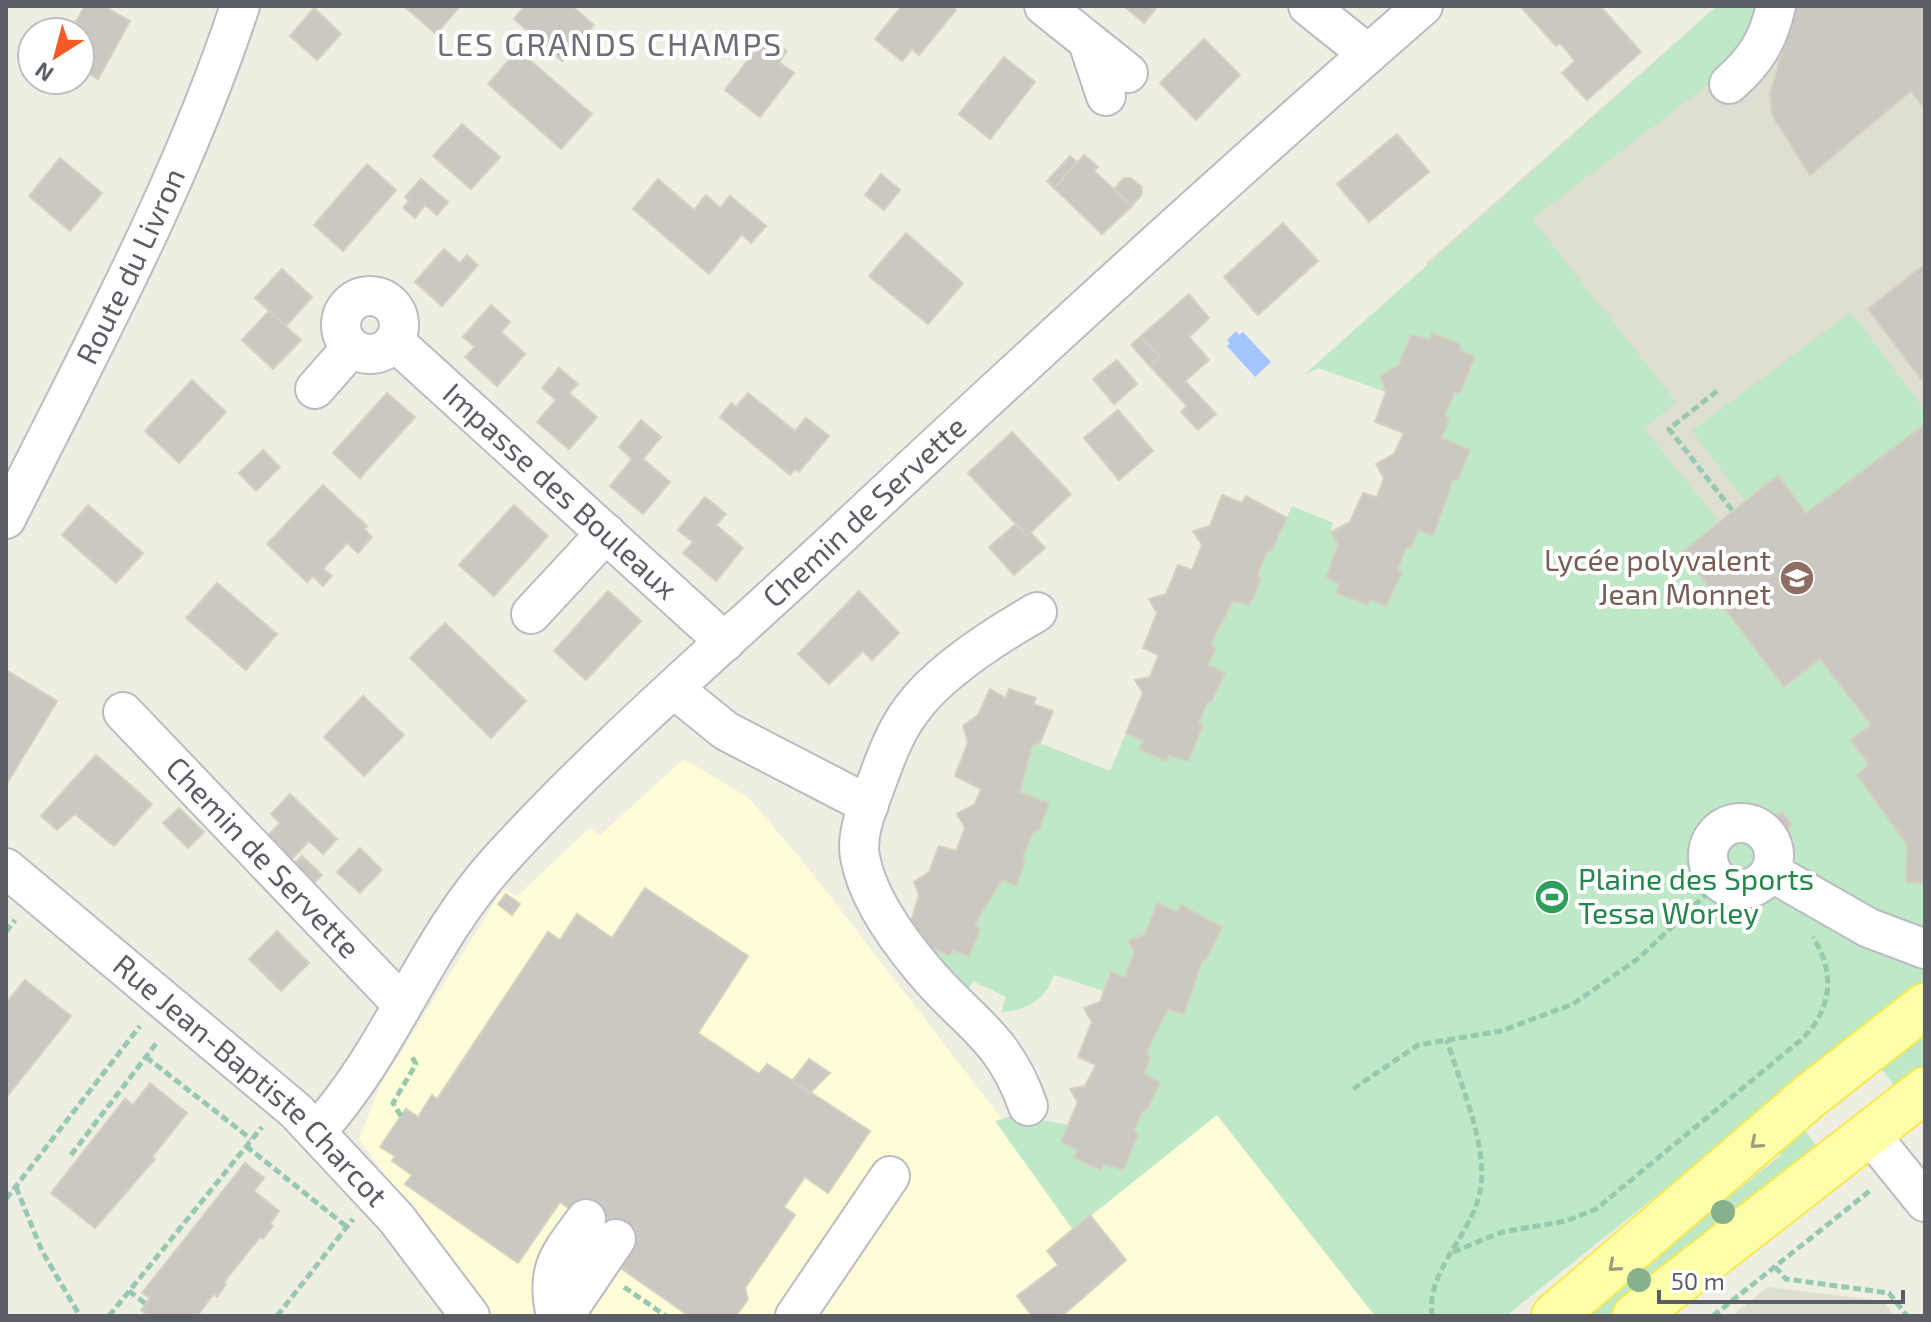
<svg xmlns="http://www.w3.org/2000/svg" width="1931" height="1322" viewBox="0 0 1931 1322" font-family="'Exo 2',sans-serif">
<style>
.commercial{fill:#fffdd8}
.education{fill:#dfded2}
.green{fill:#bee8c6}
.water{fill:#a3c6ff}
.building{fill:#cac8c0;stroke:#d4d1c1;stroke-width:2}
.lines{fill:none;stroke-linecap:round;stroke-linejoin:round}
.minor-casing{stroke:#bbbcc3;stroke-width:42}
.major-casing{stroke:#f8e852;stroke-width:48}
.path{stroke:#96c9ae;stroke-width:5;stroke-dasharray:8 4;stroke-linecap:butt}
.minor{stroke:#fff;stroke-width:38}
.major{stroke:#fdffa8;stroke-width:44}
.tree{fill:#85b28a}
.oneway{stroke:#9c9e80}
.labels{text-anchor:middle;stroke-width:8;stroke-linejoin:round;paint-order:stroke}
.street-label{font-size:30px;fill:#5b5e65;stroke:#fff}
.education-label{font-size:30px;fill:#785e54;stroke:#fff;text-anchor:end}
.leisure-label{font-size:30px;fill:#27864d;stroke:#fff;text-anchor:start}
.neighbourhood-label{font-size:32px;letter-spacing:2px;fill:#6c6f77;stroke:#fff}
</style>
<rect width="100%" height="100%" fill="#efeee3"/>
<polygon class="commercial" points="684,759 749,798 809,869 1070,1207 1103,1191 1202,1096 1375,1316 486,1316 359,1139 380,1086 503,889 517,896 590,828 600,835"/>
<g class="education">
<polygon points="1717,6 1925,6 1925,933 1426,263"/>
<polygon points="1768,1287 1883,1301 1895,1316 1732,1316"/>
</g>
<g class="green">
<path d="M1717,6H1764L1760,29L1740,60L1532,219L1676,402L1644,429L1718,520L1683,553L1784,686L1820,659L1871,725L1850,740L1869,764L1857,775L1906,843V881L1922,883L1925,880V981L1506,1316H1375L1217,1115L1073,1230L995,1121L1016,1115L1068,1125L1061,1142L1078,1150L1074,1158L1101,1170L1104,1164L1123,1170L1138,1136L1134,1131L1142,1112L1148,1109L1160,1082L1144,1074L1150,1058L1147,1051L1168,1009L1185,1013L1202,961L1207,960L1222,926L1181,905L1177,912L1157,904L1145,935L1129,940L1134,952L1125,977L1111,973L1103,991L1054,975C1045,1000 1027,1011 1001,1012L1006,997L973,981L964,997L909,928L923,935L920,943L950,956L953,950L969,956L980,930L975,924C984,907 994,897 1002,880L1016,886L1025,862L1023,856C1031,837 1041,823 1049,803L1020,792L1032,746L1040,743L1110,771L1126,733L1143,741L1140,750L1166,761L1169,755L1188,761L1203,727L1199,723L1207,703L1212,701L1224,673L1208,665L1215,649L1211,643L1233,601L1250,605L1267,552L1271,551L1292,506L1333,523L1331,532L1338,545L1326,577L1340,585L1337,594L1367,605L1370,600L1386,606L1401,573L1398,568L1406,548L1411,547L1419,530L1433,535L1453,480L1458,479L1470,451L1441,438L1449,420L1445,415L1454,393H1460L1475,357L1460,350L1459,344L1433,333L1430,340L1411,335L1399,365L1380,376L1386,392L1318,368L1304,375Z"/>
<polygon points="1851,312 1925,411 1925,424 1806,513 1778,475 1744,500 1692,431"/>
<polygon points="1921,1035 1925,1048 1925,1074 1901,1094 1880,1067"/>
<polygon points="1802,1127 1825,1156 1773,1185 1607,1316 1579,1316 1780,1156 1786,1140"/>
</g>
<polygon class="water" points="1236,331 1239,335 1243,332 1271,362 1255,377 1227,346 1230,343 1227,340"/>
<g class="building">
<polygon points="85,6 103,6 130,21 98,79 80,69 80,32 70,32"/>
<polygon points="404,6 460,6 436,34"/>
<polygon points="525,6 572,6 594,25 562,61 514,19"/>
<polygon points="902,6 951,6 956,10 919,55 912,49 902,61 875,39"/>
<polygon points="1124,6 1158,6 1144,23"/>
<polygon points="1520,6 1600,6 1641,52 1587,100 1562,73 1575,61 1560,43 1556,46"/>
<polygon points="1796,6 1925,6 1925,109 1911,91 1810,175 1772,115 1770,93"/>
<polygon points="314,8 341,34 317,60 290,36"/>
<polygon points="767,35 787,51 779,62 794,73 760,117 725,90"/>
<polygon points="1204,39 1240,75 1196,120 1160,83"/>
<polygon points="518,50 592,114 561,149 488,84"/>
<polygon points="1004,57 1035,82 990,139 959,114"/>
<polygon points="462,124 500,157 471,189 433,156"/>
<polygon points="1397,134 1429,172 1369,222 1337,184"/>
<polygon points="1084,155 1098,167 1094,171 1132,206 1102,234 1054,188"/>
<polygon points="1070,156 1077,162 1054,188 1047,181"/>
<polygon points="60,158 102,193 70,231 29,196"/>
<polygon points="367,164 396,190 343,251 314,225"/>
<polygon points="881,174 900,190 884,210 865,195"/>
<polygon points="1124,178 1131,178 1142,187 1142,194 1132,206 1114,189"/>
<polygon points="421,179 448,202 437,215 425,205 415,218 403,208 409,201 405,197"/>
<polygon points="658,179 694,210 706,195 720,208 730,196 766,226 751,243 742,234 709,274 633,209"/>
<polygon points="1283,223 1318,261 1258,315 1224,277"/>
<polygon points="906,233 963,283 928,324 869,276"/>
<polygon points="444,249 460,263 467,255 478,265 442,306 415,282"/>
<polygon points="1925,264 1925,384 1868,309"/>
<polygon points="282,269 312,297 286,326 255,298"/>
<polygon points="1189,294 1209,318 1189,337 1209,360 1185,381 1216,414 1198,430 1181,412 1187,406 1150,366 1160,356 1140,337"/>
<polygon points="491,305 510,322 501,332 525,354 497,386 465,357 475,347 463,337"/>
<polygon points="269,311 301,340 273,369 242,340"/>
<polygon points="1432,333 1460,344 1460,350 1475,357 1460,393 1454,393 1445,415 1449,420 1441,438 1470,450 1458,479 1453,480 1433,536 1419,530 1411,547 1406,548 1398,568 1402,573 1386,606 1370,600 1368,605 1336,593 1340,585 1326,577 1338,545 1331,532 1350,522 1363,493 1377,497 1384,478 1376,464 1394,454 1404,433 1375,422 1386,392 1380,376 1399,365 1411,335 1430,340"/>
<polygon points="1140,337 1160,356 1150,366 1131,345"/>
<polygon points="1117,360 1137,384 1114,404 1093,379"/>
<polygon points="559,368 578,384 569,393 597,417 569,449 537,422 556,400 542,388"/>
<polygon points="192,380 226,412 179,463 145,431"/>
<polygon points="387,393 415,417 360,478 333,453"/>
<polygon points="748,393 795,431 806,418 829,436 799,472 795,469 790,475 720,417 731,403 736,407"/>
<polygon points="1118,410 1153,451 1119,480 1084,438"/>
<polygon points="641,420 661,437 643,459 670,482 643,514 610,486 632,459 619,447"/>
<polygon points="1925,424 1925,880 1922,883 1906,882 1907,845 1857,775 1869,764 1850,740 1871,725 1820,659 1784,687 1682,552 1778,475 1806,513"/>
<polygon points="1012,432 1071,494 1027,536 968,473"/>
<polygon points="263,450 280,467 256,491 239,473"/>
<polygon points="323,485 367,526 364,529 372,537 358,553 347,543 323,569 332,576 323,586 313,576 307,582 267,544"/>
<polygon points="1222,495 1242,503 1246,496 1287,518 1271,552 1267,552 1258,575 1261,580 1249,605 1233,601 1211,643 1215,649 1208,665 1225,673 1212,701 1207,703 1199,723 1203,726 1188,761 1169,755 1166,761 1139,749 1143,741 1126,733 1143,693 1135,680 1150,677 1159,655 1143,648 1157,613 1149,599 1166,594 1178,565 1192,570 1202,545 1193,531 1210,526"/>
<polygon points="705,497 726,514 716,525 743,548 716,581 683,553 693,542 678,530"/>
<polygon points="88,505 143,553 116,583 62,535"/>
<polygon points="514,505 548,536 494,596 459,565"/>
<polygon points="1016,524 1027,536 1030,532 1045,548 1014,575 989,547"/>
<polygon points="217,583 277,634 246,670 186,618"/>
<polygon points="608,591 641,621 586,680 554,651"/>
<polygon points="859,591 899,633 872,660 863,651 829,684 798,654"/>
<polygon points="445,623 526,701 491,738 410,658"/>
<polygon points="6,670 57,701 6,785"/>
<polygon points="990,689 1006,698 1009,689 1036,698 1033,704 1053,711 1040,743 1032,746 1020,792 1049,803 1039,830 1033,833 1023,856 1025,862 1016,886 1002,880 975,924 980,930 969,956 953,950 950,956 920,943 923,935 909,928 919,895 914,882 929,872 939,846 956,851 965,828 957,814 975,804 981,789 955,776 968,742 963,726 978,715"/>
<polygon points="363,696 404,735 364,776 324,737"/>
<polygon points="96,755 152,804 114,846 75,814 57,830 41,816"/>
<polygon points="290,794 337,839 323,854 309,841 288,863 264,840 280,823 271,814"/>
<polygon points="179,808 204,832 188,848 163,823"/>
<polygon points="1782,812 1792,825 1781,834 1771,820"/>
<polygon points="360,848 382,870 360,893 337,872"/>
<polygon points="302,856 322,875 310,887 290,868"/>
<polygon points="645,888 748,956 698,1033 759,1074 767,1064 870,1131 828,1193 805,1177 784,1207 795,1215 745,1288 748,1299 736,1316 689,1316 622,1269 628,1252 560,1202 518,1263 405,1184 412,1175 392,1161 395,1156 380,1147 406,1109 418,1117 432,1095 437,1099 548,932 560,940 577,914 612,938"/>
<polygon points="506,894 520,904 512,915 498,904"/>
<polygon points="1157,903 1177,912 1181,905 1222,927 1206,960 1202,961 1184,1014 1168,1009 1147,1051 1150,1058 1144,1074 1160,1082 1148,1109 1142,1112 1134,1131 1138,1135 1123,1170 1104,1164 1101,1170 1074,1158 1078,1150 1061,1142 1078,1102 1070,1089 1085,1086 1096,1065 1078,1057 1092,1022 1084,1008 1100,1002 1111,972 1125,977 1134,952 1128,940 1145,935"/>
<polygon points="277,931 309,963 281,991 249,959"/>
<polygon points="25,980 71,1016 6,1098 6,1003"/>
<polygon points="809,1059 830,1073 810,1093 792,1081"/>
<polygon points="150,1083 187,1113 152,1157 155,1159 95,1228 51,1193 125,1099 133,1105"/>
<polygon points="245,1163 264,1178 254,1191 279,1211 270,1224 273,1226 263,1239 260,1237 224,1282 226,1284 217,1297 214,1294 197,1316 149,1316 141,1310 150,1298 142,1293"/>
<polygon points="1090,1215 1126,1260 1062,1316 1032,1316 1017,1296 1058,1265 1047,1251"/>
</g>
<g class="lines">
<g class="minor-casing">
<g id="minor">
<polyline points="1044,6 1128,73"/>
<polyline points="1308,6 1368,54"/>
<polyline points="1089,45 1106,96"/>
<path d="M1729,84C1756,60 1768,41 1776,6"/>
<circle cx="370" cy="325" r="29"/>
<path id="s1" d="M394,341L725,642"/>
<polyline points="315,389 351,348"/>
<path id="s2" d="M6,519C90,351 181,185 240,6"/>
<polyline points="531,614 606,533"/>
<polyline points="674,689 726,731 869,805"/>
<path id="s3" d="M123,712L402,1004"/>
<circle cx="1741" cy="856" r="33"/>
<path id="s4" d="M6,868L296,1111L396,1218L470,1316"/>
<polyline points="1771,872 1869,928 1925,949"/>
<path d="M1028,1106C1003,1034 966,1022 922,968C896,937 867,897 860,857C856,836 866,811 873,792C884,763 893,734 912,709C939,672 997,635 1037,612"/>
<path id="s5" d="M317,1131C391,1050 425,942 499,861C606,743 729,640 845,531C1035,353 1227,177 1423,6"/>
<polyline points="1870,1134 1925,1202"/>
<path d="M556,1316C545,1269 559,1256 586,1219"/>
<polyline points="564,1316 616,1239"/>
<polyline points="795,1316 890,1176"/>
</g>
</g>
<g class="major-casing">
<g id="major">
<polyline points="1554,1316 1810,1096 1925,1006"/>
<polyline points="1635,1316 1925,1090"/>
</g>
</g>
<g class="path">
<polyline points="1717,391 1669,429 1732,510"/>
<polyline points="6,932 15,920"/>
<polyline points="146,1057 251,1139"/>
<polyline points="1353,1089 1418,1045 1501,1031 1573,1004 1639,958 1720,881"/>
<polyline points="401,1116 393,1103 416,1064 412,1057"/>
<polyline points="246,1146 347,1227"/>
<polyline points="71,1155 158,1041"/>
<polyline points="16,1187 42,1251 80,1316"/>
<polyline points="6,1199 140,1026"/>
<path d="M1453,1252L1502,1232L1566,1221L1596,1209L1801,1040C1832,1010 1836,974 1813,937"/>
<polyline points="1775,1267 1786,1279 1889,1293 1907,1316"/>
<polyline points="624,1287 666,1316"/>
<polyline points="129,1291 146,1304"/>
<polyline points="109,1316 262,1127"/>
<polyline points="277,1316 353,1219"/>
<path d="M1432,1316C1426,1272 1469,1237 1479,1196C1491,1151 1460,1084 1447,1040"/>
<polyline points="1713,1316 1871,1190"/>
</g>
<use href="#minor" class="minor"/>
<use href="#major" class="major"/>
</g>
<g class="tree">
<circle cx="1723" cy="1212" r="12"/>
<circle cx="1639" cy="1280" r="12"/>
</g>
<defs><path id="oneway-chevron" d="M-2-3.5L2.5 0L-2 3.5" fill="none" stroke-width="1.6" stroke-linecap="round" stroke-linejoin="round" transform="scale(2)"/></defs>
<g class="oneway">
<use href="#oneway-chevron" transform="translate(1756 1143) rotate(139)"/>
<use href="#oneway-chevron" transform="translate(1614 1266) rotate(139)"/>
</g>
<defs>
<g id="school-disc" transform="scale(1.8)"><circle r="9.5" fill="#8d6e63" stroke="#fff"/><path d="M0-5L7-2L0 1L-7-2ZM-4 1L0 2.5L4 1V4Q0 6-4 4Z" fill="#fff"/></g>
<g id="stadium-disc" transform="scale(1.8)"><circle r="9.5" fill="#2e9e5b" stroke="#fff"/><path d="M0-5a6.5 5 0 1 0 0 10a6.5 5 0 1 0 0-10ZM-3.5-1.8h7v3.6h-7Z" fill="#fff"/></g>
</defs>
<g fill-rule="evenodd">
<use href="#school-disc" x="1797" y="578"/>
<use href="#stadium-disc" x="1552" y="897"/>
</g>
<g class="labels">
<g class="street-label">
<text dy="10" stroke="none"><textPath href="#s2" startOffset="282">Route du Livron</textPath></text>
<text dy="10" stroke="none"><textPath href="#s1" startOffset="224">Impasse des Bouleaux</textPath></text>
<text dy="10" stroke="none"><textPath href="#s5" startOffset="832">Chemin de Servette</textPath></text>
<text dy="10" stroke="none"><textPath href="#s3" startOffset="202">Chemin de Servette</textPath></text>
<text dy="10" stroke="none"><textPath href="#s4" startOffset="324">Rue Jean-Baptiste Charcot</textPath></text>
</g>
<g class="education-label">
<text x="1771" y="571">Lycée polyvalent<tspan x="1771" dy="34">Jean Monnet</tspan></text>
</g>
<g class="leisure-label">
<text x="1578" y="890">Plaine des Sports<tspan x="1578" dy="34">Tessa Worley</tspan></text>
</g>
<g class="neighbourhood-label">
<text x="610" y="56">LES GRANDS CHAMPS</text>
</g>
</g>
<rect width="1931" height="1322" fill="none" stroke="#5b5e65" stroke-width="16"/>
<g transform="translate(56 56) rotate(216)"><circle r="38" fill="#ffffff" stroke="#bdbfc1" stroke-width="2"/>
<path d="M0-6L14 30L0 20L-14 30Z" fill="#f25b26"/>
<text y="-12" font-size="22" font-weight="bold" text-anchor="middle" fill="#5b5e65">N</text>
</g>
<path d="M1659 1290v12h244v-12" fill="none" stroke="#5b5e65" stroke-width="4"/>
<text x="1671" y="1290" font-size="24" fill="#5b5e65" stroke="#ffffff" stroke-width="6" paint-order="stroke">50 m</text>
</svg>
